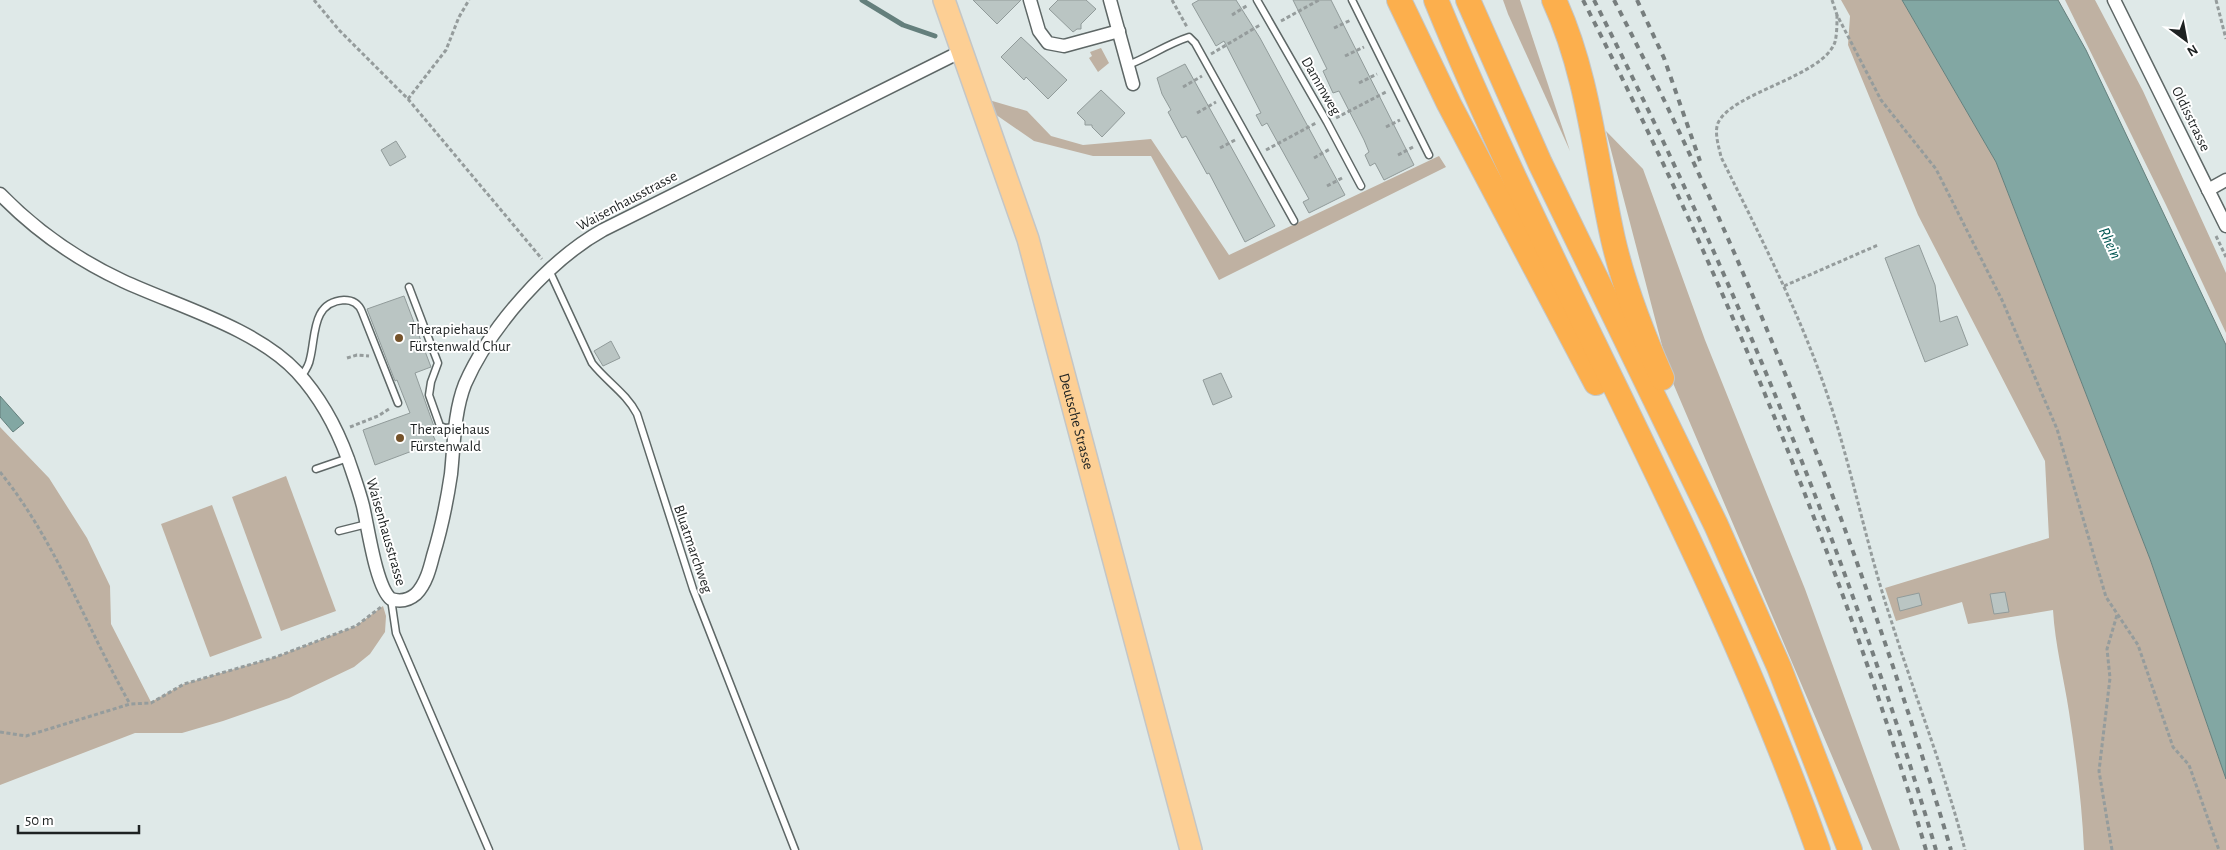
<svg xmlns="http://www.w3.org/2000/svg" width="2226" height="850" font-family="'Alegreya Sans',sans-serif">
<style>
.green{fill:#bfb1a2}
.water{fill:#82a7a3;stroke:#647f7c}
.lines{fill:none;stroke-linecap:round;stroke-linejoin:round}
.stream{stroke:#647f7c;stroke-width:5}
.building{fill:#bac5c3;stroke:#919b9a}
.service-casing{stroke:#5e6766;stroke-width:9}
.minor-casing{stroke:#5e6766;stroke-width:15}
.primary-casing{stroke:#c4c6c6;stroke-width:24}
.motorway-casing{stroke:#c4c6c6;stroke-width:26}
.path{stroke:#959c9c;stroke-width:3;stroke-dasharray:4 2.5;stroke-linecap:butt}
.service{stroke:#fff;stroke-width:6}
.minor{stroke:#fff;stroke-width:12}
.primary{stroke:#fdcf94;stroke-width:21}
.motorway{stroke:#fcaf4d;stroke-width:24}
.rail{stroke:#777e7e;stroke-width:4;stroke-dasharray:6 6;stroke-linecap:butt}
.poi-dot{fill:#75532b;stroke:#fff;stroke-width:2}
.labels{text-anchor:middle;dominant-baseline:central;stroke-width:4;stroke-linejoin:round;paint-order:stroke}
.street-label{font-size:15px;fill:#1e2222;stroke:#fff}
.poi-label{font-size:15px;fill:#1e2222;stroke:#fff;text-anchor:start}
.water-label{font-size:16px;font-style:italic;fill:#025753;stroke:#fff}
</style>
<rect width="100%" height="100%" fill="#dfe9e8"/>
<g class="green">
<polygon points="1503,0 1520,0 1570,151 1508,14"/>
<path d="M1841 0H1902L1996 162 2150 559 2226 779V850H2084C2082 804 2076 758 2069 712 2064 678 2055 645 2053 610L1968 624 1962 602 1896 621 1885 588 2049 538 2045 461 1918 215 1848 45 1850 16Z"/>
<polygon points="2065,0 2095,0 2143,91 2226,273 2226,333 2166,205"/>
<polygon points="1101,48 1109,63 1098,72 1089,58 1092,56 1090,52"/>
<polygon points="989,100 1027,111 1051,136 1083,145 1151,139 1229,255 1439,156 1446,167 1219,280 1151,156 1093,156 1034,141 992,112"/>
<polygon points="1606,131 1643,169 1705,340 1805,589 1900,850 1872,850 1670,376"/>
<polygon points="0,427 49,478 87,538 110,586 111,624 151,702 184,684 276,657 356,626 383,606 386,616 385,632 370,654 354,667 289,698 223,721 182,733 135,733 0,785"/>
<polygon points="286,476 336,611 281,631 232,497"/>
<polygon points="212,505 262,638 210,657 161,524"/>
</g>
<g class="water">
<polygon points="1902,0 2058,0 2086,50 2226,345 2226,779 2150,559 1996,162"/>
<polygon points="0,396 24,423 13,432 0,417"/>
</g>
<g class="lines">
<polyline class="stream" points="862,0 903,25 935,36"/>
</g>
<g class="building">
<polygon points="973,0 1021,0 997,24"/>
<polygon points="1058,0 1086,0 1096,9 1081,24 1081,29 1077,29 1073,32 1049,9"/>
<polygon points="1199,0 1236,0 1260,38 1345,195 1309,213 1303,202 1309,199 1267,123 1262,126 1256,115 1261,113 1224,41 1216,46 1192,4"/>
<polygon points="1293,0 1331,0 1414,165 1384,180 1375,163 1370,166 1365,155 1369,152 1364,140 1339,91 1333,93 1323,71 1327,69"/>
<polygon points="1021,37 1067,80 1048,99 1026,77 1024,80 1001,57"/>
<polygon points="1185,64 1275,226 1245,242 1209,173 1207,174 1186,136 1182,138 1168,112 1171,110 1162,94 1157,78"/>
<polygon points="1101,90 1125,113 1102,137 1092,127 1092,125 1085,125 1085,121 1077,113"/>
<polygon points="396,141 406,157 390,166 381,150"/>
<polygon points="1919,245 1935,285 1940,322 1957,316 1968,345 1925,362 1885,258"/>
<polygon points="404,296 431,367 415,373 436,432 432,433 436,442 375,465 363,430 410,413 397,380 395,381 367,309"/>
<polygon points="611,341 620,358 603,366 594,351"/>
<polygon points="1221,373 1232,397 1213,405 1203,380"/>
<polygon points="2005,592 2009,612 1994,614 1990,594"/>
<polygon points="1919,593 1922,605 1900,611 1897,598"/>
</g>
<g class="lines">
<g class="service-casing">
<g id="service">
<polyline points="1257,0 1327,122 1361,186"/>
<polyline points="1352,0 1429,155"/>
<path d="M1128 65C1149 57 1167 44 1189 37L1195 43 1294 221"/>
<path d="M549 270 592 363C607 382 626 393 637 414L693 589 795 850"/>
<polyline points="409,287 438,363 431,382 429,395 440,426 445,428 456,427"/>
<path d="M301 377C305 371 309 366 310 359 316 337 311 302 344 300 353 300 359 304 362 312L398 403"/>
<polyline points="316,469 348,458"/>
<polyline points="339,531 367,524"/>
<polyline points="391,599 396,633 489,850"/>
</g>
</g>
<g class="minor-casing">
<g id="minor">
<polyline points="1030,0 1039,31 1048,43 1064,46 1119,31"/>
<polyline points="1110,0 1133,84"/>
<polyline points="2114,0 2226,226"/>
<polyline points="2208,190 2226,180"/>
<path d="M0 194C35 230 78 260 123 281 177 306 256 328 297 372 321 398 336 426 348 459 353 474 359 490 363 506 368 527 376 587 391 599 400 602 409 600 416 594 426 584 430 568 433 556 441 530 447 501 451 474 454 445 454 412 465 384 490 327 549 260 603 230L962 51"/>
</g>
</g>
<g class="primary-casing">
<g id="primary">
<path id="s1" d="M944 0 1028 239 1191 850"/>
</g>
</g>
<g class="motorway-casing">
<g id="motorway">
<polyline points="1399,0 1449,104 1596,383"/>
<path d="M1436 0C1554 288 1715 556 1818 850"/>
<polyline points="1468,0 1540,163 1716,525 1779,667 1850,850"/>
<path d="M1554 0C1589 76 1595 159 1613 239 1624 287 1642 333 1662 378"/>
</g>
</g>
<g class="path">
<polyline points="314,0 339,30 408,99 542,259"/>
<polyline points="1172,0 1187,27"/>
<polyline points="1832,0 1837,15 1881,100 1936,169 2002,300 2057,429 2106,597 2138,645 2173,747 2189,765 2219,850"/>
<polyline points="2216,0 2226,39"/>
<polyline points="1232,15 1248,5"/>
<path d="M1837 15C1837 23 1837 34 1835 42 1823 77 1732 92 1718 123 1714 133 1719 147 1721 157 1762 240 1804 321 1832 409 1854 479 1868 551 1891 620 1915 697 1945 772 1965 850"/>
<polyline points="1281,21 1319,0"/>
<polyline points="1334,28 1351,20"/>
<polyline points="1211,54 1260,25"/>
<polyline points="1345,56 1364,47"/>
<polyline points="1359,83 1377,74"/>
<polyline points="1183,87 1202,76"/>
<polyline points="408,99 446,50 459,17 469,0"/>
<polyline points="1197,113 1216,102"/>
<polyline points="1336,118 1386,92"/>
<polyline points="1386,127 1400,120"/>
<polyline points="1220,148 1237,139"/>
<polyline points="1266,150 1316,123"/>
<polyline points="1398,155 1413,147"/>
<polyline points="1314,158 1330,149"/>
<polyline points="1327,186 1344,177"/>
<polyline points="2216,236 2226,257"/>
<polyline points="1784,286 1878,245"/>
<polyline points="347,358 357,355 369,356"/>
<polyline points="350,427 378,416 389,409"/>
<path d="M0 472C56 541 86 627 130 704"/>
<polyline points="0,732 26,736 130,704 151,703 184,684 276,657 356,626 381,607"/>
<polyline points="2112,850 2099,771 2110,678 2107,649 2117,615"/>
</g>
<use href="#service" class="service"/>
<use href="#minor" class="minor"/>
<use href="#primary" class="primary"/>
<use href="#motorway" class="motorway"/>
<g class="rail">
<path d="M1583 0C1722 273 1840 556 1926 850"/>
<path d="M1594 0C1732 273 1849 556 1936 850"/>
<path d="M1614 0C1754 271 1864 558 1951 850"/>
<polyline points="1637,0 1664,58 1700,161"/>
</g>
</g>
<g class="poi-dot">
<circle cx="399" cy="338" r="5"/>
<circle cx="400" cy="438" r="5"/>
</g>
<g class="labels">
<g class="street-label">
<text transform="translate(1321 86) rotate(60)">Dammweg</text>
<text transform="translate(2191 119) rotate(64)">Oldisstrasse</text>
<text transform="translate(627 201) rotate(-28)">Waisenhausstrasse</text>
<text stroke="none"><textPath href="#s1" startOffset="442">Deutsche Strasse</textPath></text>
<text transform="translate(386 532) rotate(74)">Waisenhausstrasse</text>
<text transform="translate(693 549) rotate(71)">Bluatmarchweg</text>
</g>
<g class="poi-label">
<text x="409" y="329">Therapiehaus<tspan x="409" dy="17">Fürstenwald Chur</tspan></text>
<text x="410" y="429">Therapiehaus<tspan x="410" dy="17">Fürstenwald</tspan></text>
</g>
<g class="water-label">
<text transform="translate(2110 243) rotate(65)">Rhein</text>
</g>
</g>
<g transform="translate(2186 40) rotate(148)" stroke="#ffffff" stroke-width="4" paint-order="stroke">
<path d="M0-4L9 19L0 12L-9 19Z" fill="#1e2222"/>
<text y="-8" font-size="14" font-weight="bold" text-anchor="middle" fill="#1e2222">N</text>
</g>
<path d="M18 825v8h121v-8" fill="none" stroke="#1e2222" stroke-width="2.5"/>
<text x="25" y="825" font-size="15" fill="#1e2222" stroke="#ffffff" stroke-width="4" paint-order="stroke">50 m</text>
</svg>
